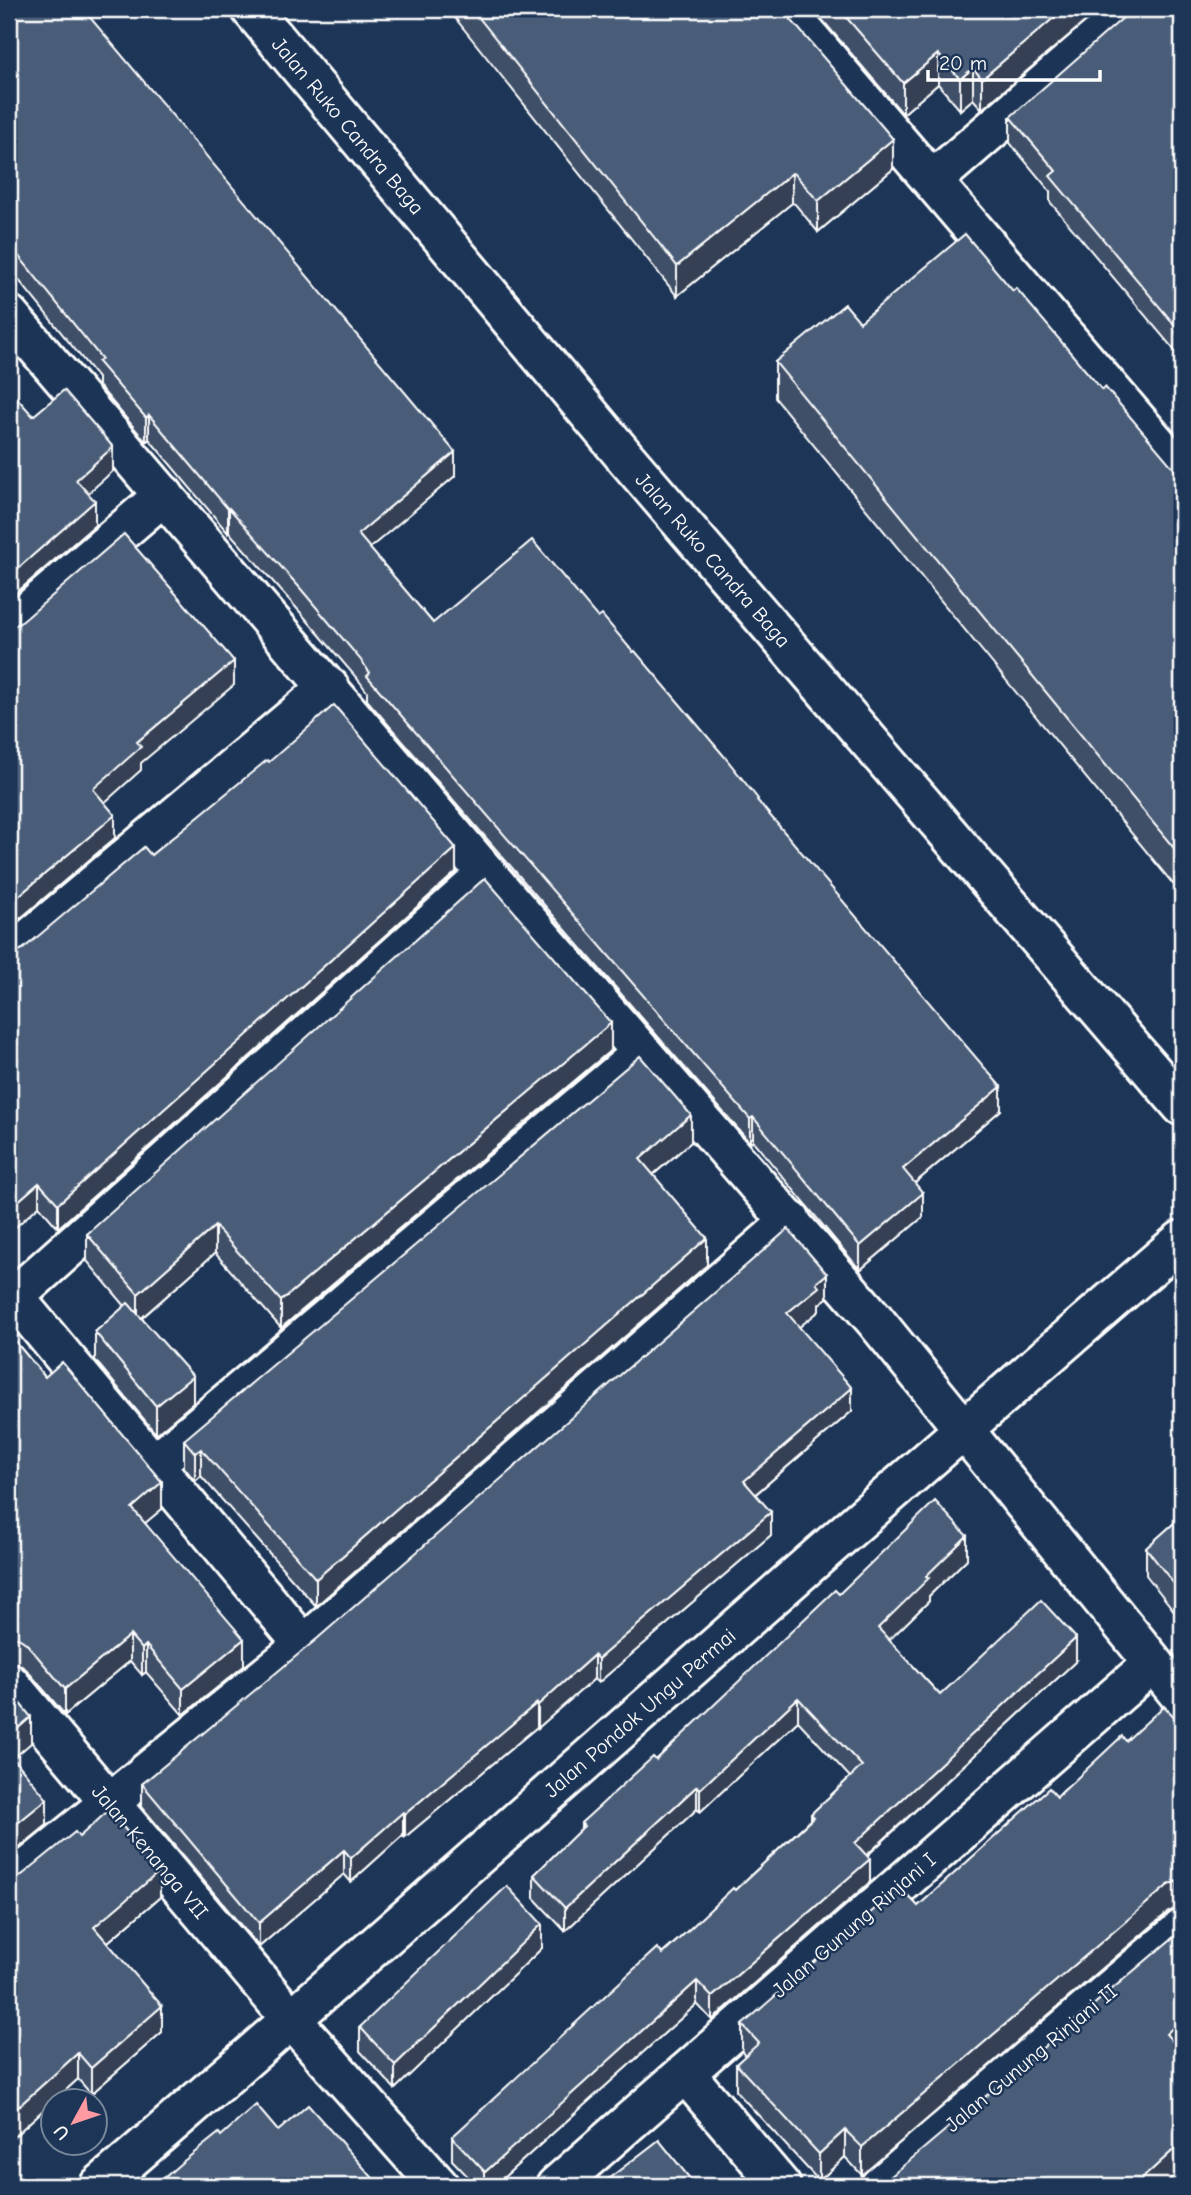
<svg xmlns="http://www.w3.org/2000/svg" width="1191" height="2195" font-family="'Comic Neue',sans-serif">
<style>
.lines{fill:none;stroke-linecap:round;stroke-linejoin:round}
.minor-casing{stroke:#fff;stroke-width:44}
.minor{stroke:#1d3557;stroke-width:38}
.wall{fill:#405068;stroke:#fff;stroke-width:2}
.shaded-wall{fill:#344155;stroke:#fff;stroke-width:2}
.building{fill:#4a5d79;stroke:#fff;stroke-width:2}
.labels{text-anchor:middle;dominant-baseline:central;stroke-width:5;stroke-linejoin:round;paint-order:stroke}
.street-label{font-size:21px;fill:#fff;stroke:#1d3557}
</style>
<rect width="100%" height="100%" fill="#1d3557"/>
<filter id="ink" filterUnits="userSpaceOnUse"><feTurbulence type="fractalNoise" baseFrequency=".0143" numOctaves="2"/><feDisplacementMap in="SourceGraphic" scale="14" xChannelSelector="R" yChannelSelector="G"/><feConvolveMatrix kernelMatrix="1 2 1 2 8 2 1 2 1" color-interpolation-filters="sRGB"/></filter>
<g filter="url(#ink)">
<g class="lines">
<g class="minor-casing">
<g id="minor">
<polyline points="251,9 626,458 1182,1106"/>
<polyline points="785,9 1182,473"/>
<polyline points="1169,9 1182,24"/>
<polyline points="933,180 1131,9"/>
<polyline points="9,315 487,874 874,1319 1182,1698"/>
<polyline points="9,628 164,495"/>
<polyline points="9,956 329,687"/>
<polyline points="9,1291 304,1645"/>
<polyline points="14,1297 487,874"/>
<polyline points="154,1464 642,1053"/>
<polyline points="9,1683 292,2020 439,2186"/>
<polyline points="9,1884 304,1645 791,1221"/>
<polyline points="685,2073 781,2186"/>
<path d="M99 2186C462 1874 818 1552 1182 1240"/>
<polyline points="556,2186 1152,1664"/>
<polyline points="880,2186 1182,1929"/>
</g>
</g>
<use href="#minor" class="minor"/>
</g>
<g class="wall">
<polygon points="9,9 455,476 369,548 433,623 598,618 758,802 1001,1110 915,1183 923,1217 860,1270 753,1141 750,1143 367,700 367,692 360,682 300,612 229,532 228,533 149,439 146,442 98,385 98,378 9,268"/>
<polygon points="448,9 782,9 893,169 818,232 795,204 792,203 677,296"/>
<polygon points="813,9 1100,9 982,109 973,99 960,110 938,84 903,114"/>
<polygon points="1164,15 1182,26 1182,366 1176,358 1176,352 1050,202 1050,191 1010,143 1010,117"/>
<polygon points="1013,291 1182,478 1182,895 775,398 775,362 860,322"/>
<polygon points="269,762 456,872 58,1228 39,1206 13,954 23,949 151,855"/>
<polygon points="611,1050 281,1328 215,1253 142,1318 193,1403 156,1434 95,1360 95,1332 125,1306 87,1261 87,1234"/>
<polygon points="691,1142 653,1175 707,1265 316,1606 201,1476 195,1481 184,1467 184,1440"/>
<polygon points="827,1298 819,1304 819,1311 799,1327 852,1411 756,1494 771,1535 598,1683 594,1679 538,1728 537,1727 405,1837 403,1835 351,1882 344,1874 259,1947 142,1807 142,1784"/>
<polygon points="9,1334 45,1377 162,1509 145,1523 244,1666 183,1715 146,1672 142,1675 130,1661 65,1715 26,1669 17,1663 9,1662"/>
<polygon points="1182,1516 1182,1621 1146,1575 1146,1548"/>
<polygon points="967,1559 929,1596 929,1601 889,1640 940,1695 1076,1661 867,1856 870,1882 712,2020 697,2004 494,2186 477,2186 452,2160 452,2137 735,1890 811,1819 811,1814 850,1777 798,1721 700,1812 697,1809 565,1931 534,1898 534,1875 581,1829 581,1823 656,1760 839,1594"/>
<polygon points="1182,1725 1182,1908 1177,1908 1168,1912 862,2175 845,2157 819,2181 736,2091 736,2064 745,2056 742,2052 742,2025 918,1906 1126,1741"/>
<polygon points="79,1837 160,1897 107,1943 162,2032 91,2094 78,2079 54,2101 52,2101 52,2102 9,2141 9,1879 13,1879 22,1875"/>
<polygon points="542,1948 395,2089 360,2051 360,2027"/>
<polygon points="1179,2048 1182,2169 1164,2186 890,2186 890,2177"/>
</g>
<g class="shaded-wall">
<polygon points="1064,9 1100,9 982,109 982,79"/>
<polygon points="938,54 938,84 903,114 903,83"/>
<polygon points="973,68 973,99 960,110 960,79"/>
<polygon points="893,139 893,169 818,232 818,201"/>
<polygon points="792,173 792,203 677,296 677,266"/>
<polygon points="149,415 149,439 146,442 146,418"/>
<polygon points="113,447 113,471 76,504 76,480"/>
<polygon points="455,452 455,476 358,558 358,534"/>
<polygon points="95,501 95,525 9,599 9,576"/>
<polygon points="229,508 229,532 228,533 228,509"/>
<polygon points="234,661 234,685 141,763 141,770 93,813 93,789 137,742"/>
<polygon points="115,815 115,838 9,928 9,904"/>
<polygon points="456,848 456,872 58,1228 58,1204"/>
<polygon points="611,1023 611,1050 281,1328 281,1301"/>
<polygon points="1001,1087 1001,1110 903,1193 903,1169"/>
<polygon points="691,1115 691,1142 640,1186 640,1159"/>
<polygon points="753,1117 753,1141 750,1143 750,1119"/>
<polygon points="39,1183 39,1206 9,1233 9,1209"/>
<polygon points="923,1193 923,1217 860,1270 860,1246"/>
<polygon points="215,1226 215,1253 138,1321 138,1294"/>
<polygon points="707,1238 707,1265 316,1606 316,1579"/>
<polygon points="827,1274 827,1298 819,1304 819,1311 787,1337 787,1313 816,1283"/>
<polygon points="193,1376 193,1403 156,1434 156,1406"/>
<polygon points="852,1388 852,1411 744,1504 744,1481"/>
<polygon points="201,1449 201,1476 195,1481 195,1453"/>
<polygon points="162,1482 162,1509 132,1534 132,1508"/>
<polygon points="771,1512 771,1535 598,1683 598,1659"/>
<polygon points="967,1536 967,1559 929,1596 929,1601 878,1651 878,1628 926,1576"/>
<polygon points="130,1635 130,1661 65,1715 65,1689"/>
<polygon points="1076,1638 1076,1661 855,1866 855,1843"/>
<polygon points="244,1639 244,1666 183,1715 183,1689"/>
<polygon points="146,1645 146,1672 142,1675 142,1649"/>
<polygon points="594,1655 594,1679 538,1728 538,1705"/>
<polygon points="798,1698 798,1721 700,1812 700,1789"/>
<polygon points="537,1703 537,1727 405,1837 405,1814"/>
<polygon points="31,1717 31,1743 9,1762 9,1736"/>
<polygon points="697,1786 697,1809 565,1931 565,1908"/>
<polygon points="47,1799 47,1825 9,1856 9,1830"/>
<polygon points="403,1812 403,1835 351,1882 351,1858"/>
<polygon points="344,1850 344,1874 259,1947 259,1923"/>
<polygon points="870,1859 870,1882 712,2020 712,1997"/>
<polygon points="160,1871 160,1897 94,1954 94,1927"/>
<polygon points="1177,1881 1177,1908 1168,1912 862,2175 862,2147 1168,1885"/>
<polygon points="542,1924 542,1948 395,2089 395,2065"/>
<polygon points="697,1981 697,2004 494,2186 485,2186 485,2172"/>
<polygon points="162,2006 162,2032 91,2094 91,2068"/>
<polygon points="1182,2019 1182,2046 1166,2061 1166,2034"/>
<polygon points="78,2053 78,2079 54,2101 52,2101 52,2102 9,2141 9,2115"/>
<polygon points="845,2130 845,2157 819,2181 819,2154"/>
<polygon points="1182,2142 1182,2169 1164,2186 1134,2186"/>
</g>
<g class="building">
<polygon points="9,9 83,9 455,452 358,534 433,623 532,540 598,618 602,615 633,652 635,651 724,756 758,799 757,800 1001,1087 903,1169 923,1193 860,1246 753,1117 750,1119 367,676 370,673 360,659 300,588 229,508 228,509 149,415 146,418 98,362 102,359 9,244"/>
<polygon points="472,9 782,9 893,139 818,201 795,174 792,173 677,266"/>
<polygon points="839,9 1064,9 982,79 973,68 960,79 938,54 903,83"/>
<polygon points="1133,9 1159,9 1164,15 1166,13 1176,19 1182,26 1182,340 1176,332 1179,330 1050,176 1056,171 1010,117"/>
<polygon points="965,234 1013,291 1016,288 1102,390 1105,387 1182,478 1182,858 775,362 845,304 860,322"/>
<polygon points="9,389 33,416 64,390 113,447 76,480 95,501 9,576"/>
<polygon points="124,534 234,661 137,742 141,747 93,789 115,815 9,904 9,625 14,626 23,621"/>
<polygon points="334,705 456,848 58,1204 39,1183 9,1209 9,953 13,954 23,949 144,847 151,855 267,760 269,762"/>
<polygon points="485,878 611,1023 281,1301 215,1226 138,1294 87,1234"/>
<polygon points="640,1056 691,1115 640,1159 707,1238 316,1579 201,1449 195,1453 184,1440"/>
<polygon points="788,1229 827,1274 816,1283 819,1287 787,1313 852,1388 744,1481 771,1512 598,1659 594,1655 538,1705 537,1703 405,1814 403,1812 351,1858 344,1850 259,1923 142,1784 318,1638"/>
<polygon points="128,1303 193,1376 156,1406 95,1332"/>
<polygon points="9,1334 45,1377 62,1362 162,1482 132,1508 244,1639 183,1689 146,1645 142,1649 130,1635 65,1689 26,1643 17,1637 9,1636"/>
<polygon points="935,1501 967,1536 926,1576 929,1578 878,1628 940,1695 1041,1600 1076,1638 855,1843 870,1859 712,1997 697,1981 485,2172 452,2137 657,1948 663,1954 733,1888 735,1890 814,1817 811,1814 862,1766 798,1698 700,1789 697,1786 565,1908 534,1875 584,1826 581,1823 653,1757 656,1760 835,1590 839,1594"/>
<polygon points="1182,1516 1182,1594 1146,1548"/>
<polygon points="9,1690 31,1717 9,1736"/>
<polygon points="1164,1706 1182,1725 1182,1881 1177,1881 1168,1885 862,2147 845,2130 819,2154 736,2064 759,2043 742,2025 900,1887 918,1906 1049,1788 1057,1797 1122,1736 1126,1741"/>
<polygon points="9,1753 47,1799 9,1830"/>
<polygon points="109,1810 160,1871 94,1927 162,2006 91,2068 78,2053 9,2115 9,1879 13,1879 22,1875 75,1832 79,1837"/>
<polygon points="507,1886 542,1924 395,2065 360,2027"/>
<polygon points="1182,1930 1182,2019 1166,2034 1182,2051 1182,2142 1134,2186 899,2186 890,2177"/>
<polygon points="256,2105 278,2131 308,2105 380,2186 155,2186 180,2164 219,2133 221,2136"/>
<polygon points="659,2140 696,2186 599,2186"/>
</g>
</g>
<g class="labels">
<g class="street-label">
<text transform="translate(348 126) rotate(50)">Jalan Ruko Candra Baga</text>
<text transform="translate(713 560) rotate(49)">Jalan Ruko Candra Baga</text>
<text transform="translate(640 1713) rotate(-41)">Jalan Pondok Ungu Permai</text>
<text transform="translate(150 1852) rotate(50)">Jalan Kenanga VII</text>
<text transform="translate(854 1925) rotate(-41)">Jalan Gunung Rinjani I</text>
<text transform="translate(1031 2058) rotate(-40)">Jalan Gunung Rinjani II</text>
</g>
</g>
<rect width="1191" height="2195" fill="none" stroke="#1d3557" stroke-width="35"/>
<rect x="18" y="18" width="1156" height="2160" fill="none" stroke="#fff" stroke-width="2.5" filter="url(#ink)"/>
<g transform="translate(74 2122) rotate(230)"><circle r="33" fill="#1d3557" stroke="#77869a" stroke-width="2"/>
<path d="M0-5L12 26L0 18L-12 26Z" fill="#ff9aa2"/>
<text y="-10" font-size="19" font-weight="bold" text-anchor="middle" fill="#ffffff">U</text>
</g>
<path d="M928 70v10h172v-10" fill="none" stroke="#ffffff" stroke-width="3.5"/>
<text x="939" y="70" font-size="21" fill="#ffffff" stroke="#1d3557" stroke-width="5" paint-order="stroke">20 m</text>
</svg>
